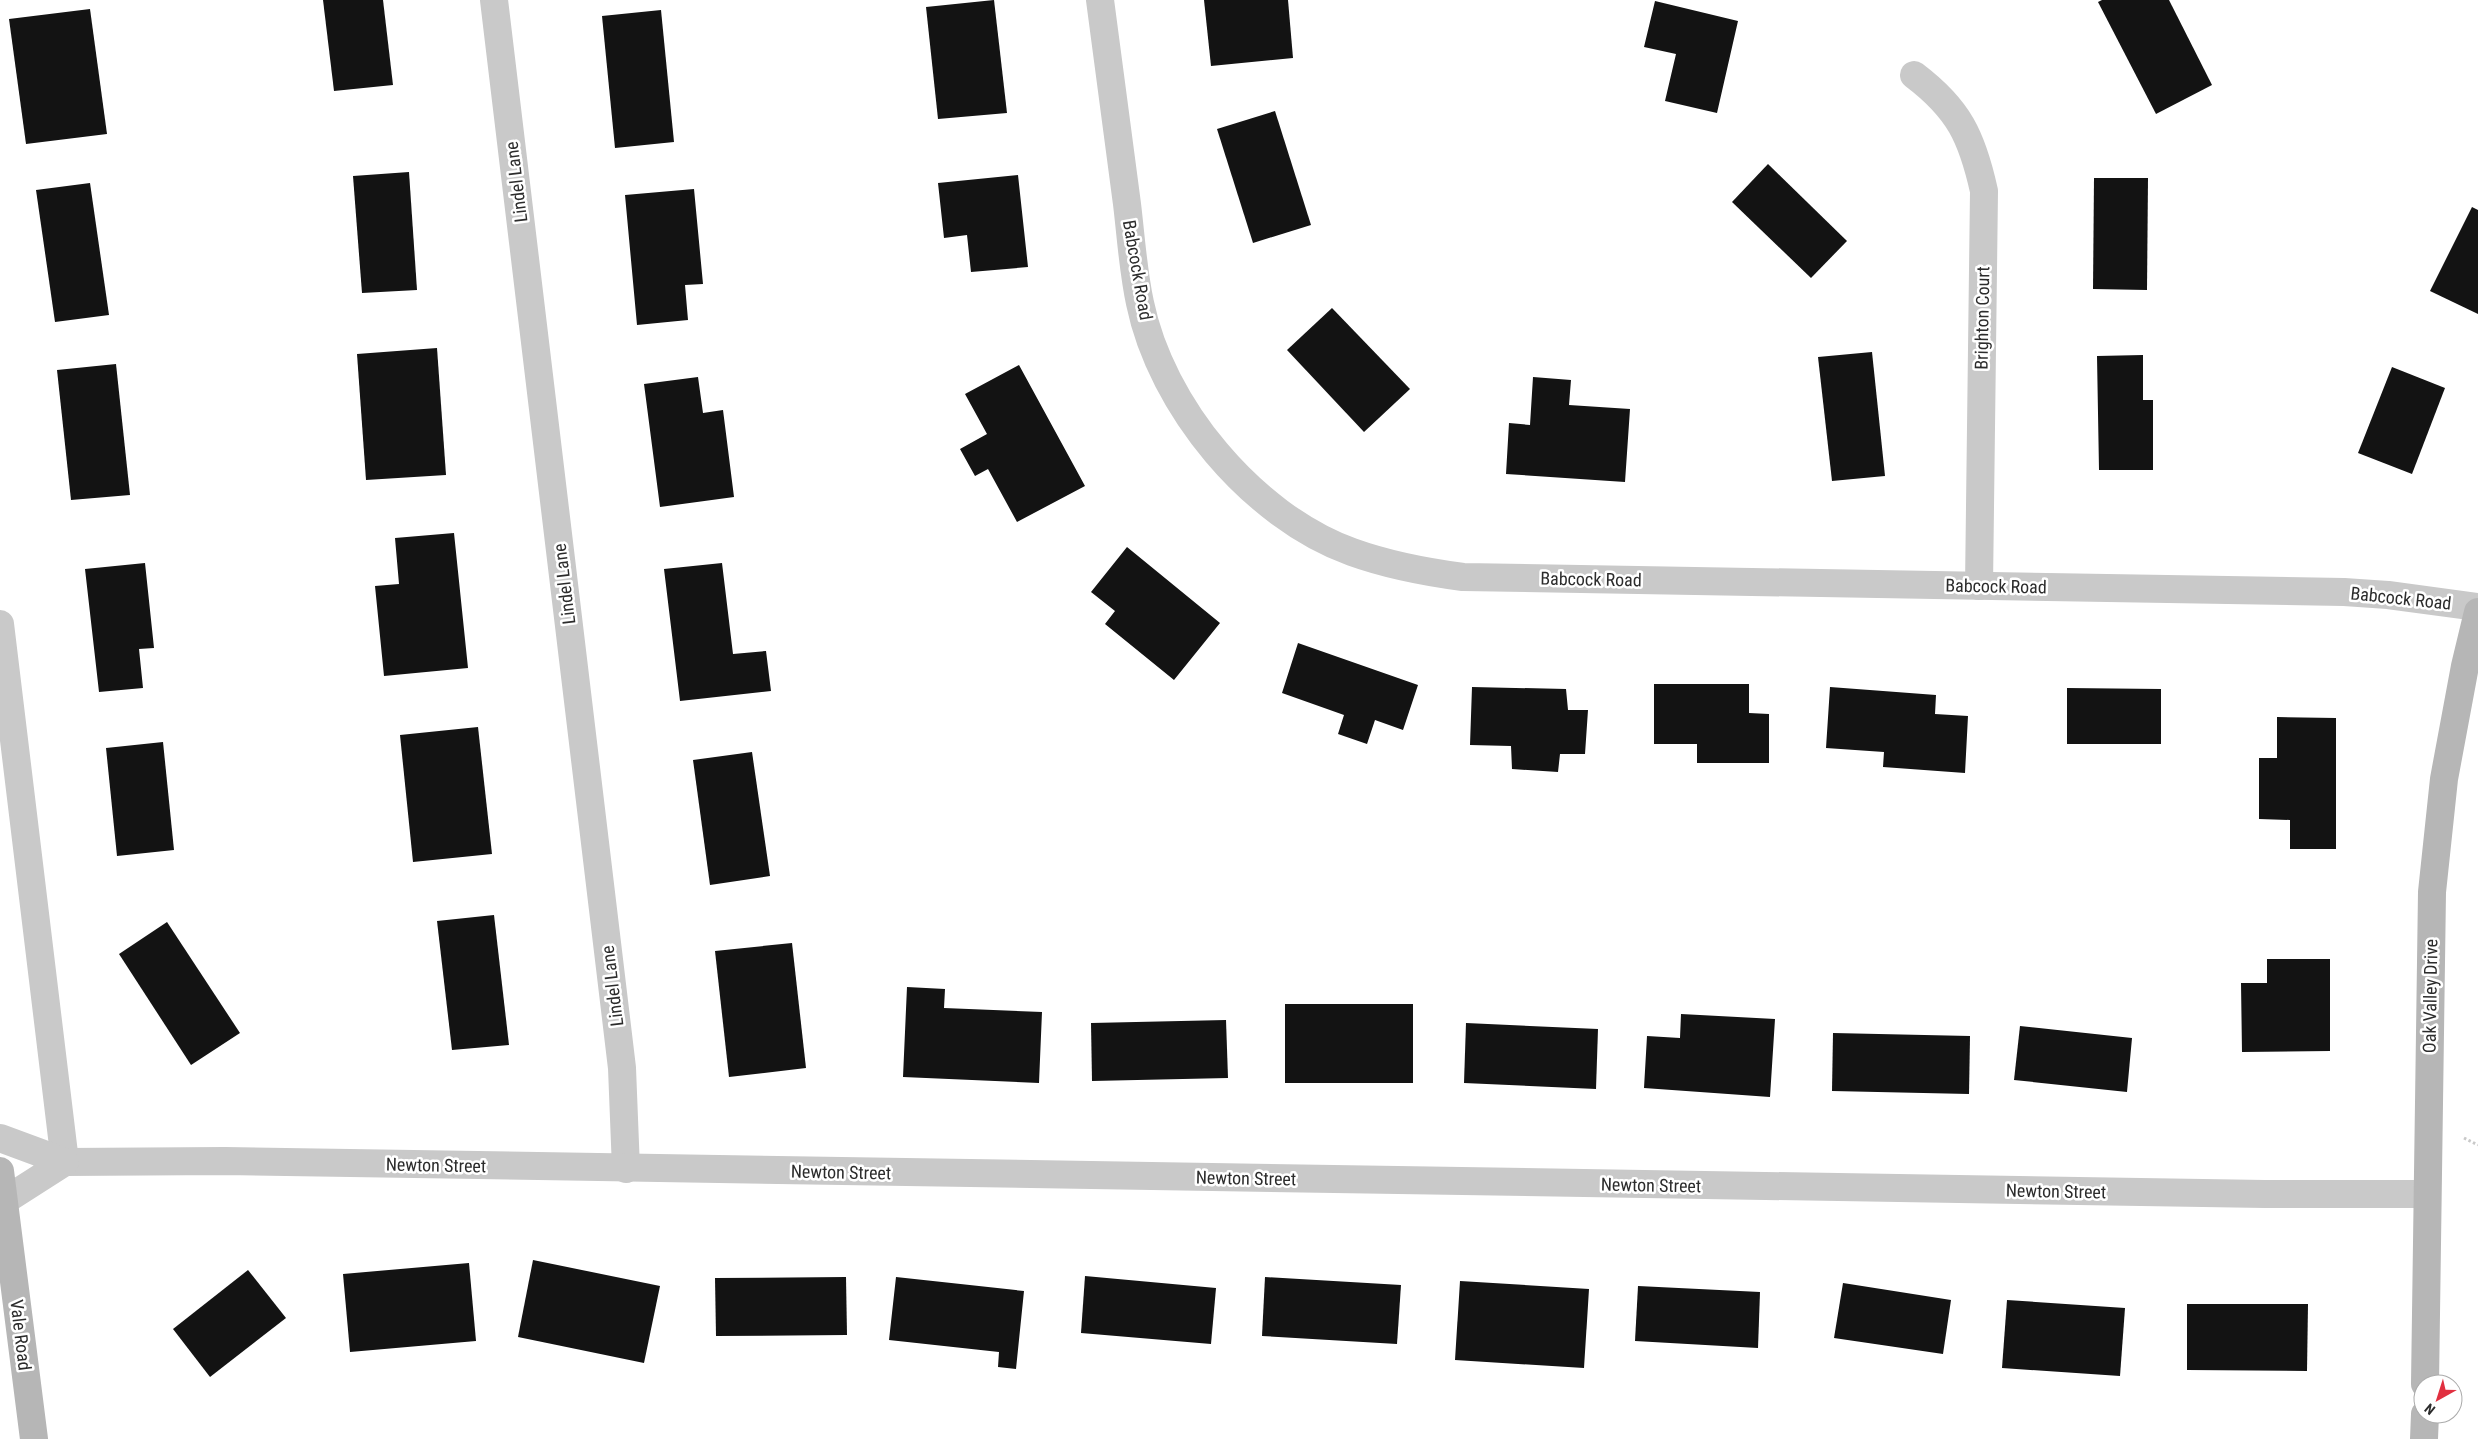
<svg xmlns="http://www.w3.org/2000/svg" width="2478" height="1439" font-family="'Roboto Condensed',sans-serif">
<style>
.building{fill:#131313}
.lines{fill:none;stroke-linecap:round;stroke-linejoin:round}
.path{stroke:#c9c9c9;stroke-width:3;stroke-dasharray:2.5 2.5;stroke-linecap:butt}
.street{stroke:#c9c9c9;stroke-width:28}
.secondary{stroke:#b6b6b6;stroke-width:28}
.labels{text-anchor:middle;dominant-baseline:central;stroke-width:5;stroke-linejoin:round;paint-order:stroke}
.street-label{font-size:18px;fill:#2c2c2c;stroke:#fff}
</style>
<rect width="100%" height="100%" fill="#fff"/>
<g class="building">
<polygon points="323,0 383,0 393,85 334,91"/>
<polygon points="994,0 1007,113 938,119 926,7"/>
<polygon points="1204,0 1288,0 1293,58 1211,66"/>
<polygon points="2102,0 2169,0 2212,85 2156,114 2098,2"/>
<polygon points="1655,1 1738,21 1717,113 1665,101 1676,54 1644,47"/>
<polygon points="90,9 107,134 26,144 9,19"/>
<polygon points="661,10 674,142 615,148 602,16"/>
<polygon points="1275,111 1311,225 1253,243 1217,129"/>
<polygon points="1768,164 1847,241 1811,278 1732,202"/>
<polygon points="409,172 417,290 362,293 353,176"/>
<polygon points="1018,175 1028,267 971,272 967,235 944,238 938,183"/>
<polygon points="2094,178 2148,178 2147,290 2093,289"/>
<polygon points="90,183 109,315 55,322 36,190"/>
<polygon points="694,189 703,284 685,285 688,320 637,325 625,195"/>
<polygon points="2472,207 2478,210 2478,314 2430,291"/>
<polygon points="1332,308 1410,389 1364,432 1287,350"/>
<polygon points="437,348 446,475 366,480 357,354"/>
<polygon points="1872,352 1885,476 1832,481 1818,357"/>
<polygon points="2143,355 2143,400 2153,400 2153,470 2099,470 2097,356"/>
<polygon points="116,364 130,495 71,500 57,370"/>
<polygon points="1019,365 1085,486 1017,522 988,469 975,476 960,449 987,434 965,394"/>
<polygon points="2392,367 2445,388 2412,474 2358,453"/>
<polygon points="698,377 703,413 723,410 734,497 660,507 644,384"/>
<polygon points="1533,377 1571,380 1569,405 1630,409 1625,482 1506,474 1509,423 1530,425"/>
<polygon points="454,533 468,668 384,676 375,586 399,584 395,538"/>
<polygon points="1127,547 1220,623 1174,680 1105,624 1115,611 1091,592"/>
<polygon points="145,563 154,648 139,649 143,688 99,692 85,569"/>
<polygon points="722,563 733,654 766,651 771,691 680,701 664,569"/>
<polygon points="1298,643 1418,685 1403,730 1375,720 1367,744 1338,734 1344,715 1282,693"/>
<polygon points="1654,684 1749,684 1749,713 1769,714 1769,763 1697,763 1697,744 1654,744"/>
<polygon points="1472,687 1566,689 1568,710 1588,710 1585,754 1560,754 1558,772 1512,769 1511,746 1470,745"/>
<polygon points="1830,687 1936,695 1935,714 1968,716 1965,773 1883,767 1884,752 1826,748"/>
<polygon points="2067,688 2161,689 2161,744 2067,744"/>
<polygon points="2277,717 2336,718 2336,849 2290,849 2290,820 2259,819 2259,758 2277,758"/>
<polygon points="478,727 492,854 413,862 400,735"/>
<polygon points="163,742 174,850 117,856 106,748"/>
<polygon points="752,752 770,876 710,885 693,760"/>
<polygon points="494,915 509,1045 452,1050 437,921"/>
<polygon points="167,922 240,1033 191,1065 119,954"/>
<polygon points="792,943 806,1068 729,1077 715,951"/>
<polygon points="2267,959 2330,959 2330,1051 2242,1052 2241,983 2267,983"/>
<polygon points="907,987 945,989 944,1008 1042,1012 1039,1083 903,1077"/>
<rect x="1285" y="1004" width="128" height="79"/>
<polygon points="1681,1014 1775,1019 1770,1097 1644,1088 1647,1036 1680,1038"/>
<polygon points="1226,1020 1228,1078 1092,1081 1091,1023"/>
<polygon points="1466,1023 1598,1029 1596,1089 1464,1083"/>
<polygon points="2020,1026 2132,1038 2127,1092 2014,1080"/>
<polygon points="1833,1033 1970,1036 1969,1094 1832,1091"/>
<polygon points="533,1260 660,1286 644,1363 518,1337"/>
<polygon points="469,1263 476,1341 350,1352 343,1274"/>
<polygon points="248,1270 286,1318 210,1377 173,1329"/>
<polygon points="1085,1276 1216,1288 1211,1344 1081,1333"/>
<polygon points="846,1277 847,1335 716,1336 715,1278"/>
<polygon points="896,1277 1024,1291 1016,1369 998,1367 999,1352 889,1340"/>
<polygon points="1265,1277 1401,1285 1397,1344 1262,1336"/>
<polygon points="1460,1281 1589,1289 1584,1368 1455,1360"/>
<polygon points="1843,1283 1951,1300 1943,1354 1834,1338"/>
<polygon points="1638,1286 1760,1292 1758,1348 1635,1341"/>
<polygon points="2007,1300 2125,1308 2120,1376 2002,1368"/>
<polygon points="2187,1304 2308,1304 2307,1371 2187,1370"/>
</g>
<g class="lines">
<polyline class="path" points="2464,1138 2478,1145"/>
<g class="street">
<polyline points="494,0 622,1068 626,1169"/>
<path d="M1100 0C1109 68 1118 136 1127 204 1131 237 1133 271 1140 303 1161 406 1252 516 1352 552 1388 565 1425 572 1463 577L2344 592 2388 595 2478 607"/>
<path d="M1914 75C1959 109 1972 137 1984 191L1979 586"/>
<polyline points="0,624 65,1162 225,1161 2265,1194 2427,1194"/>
<polyline points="0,1138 65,1162 4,1201"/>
</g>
<g class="secondary">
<polyline points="0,1171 34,1439"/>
<polyline points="2425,1384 2432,892 2444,779 2465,666 2478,612"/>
<polyline points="2424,1439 2425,1414"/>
</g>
</g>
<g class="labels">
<g class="street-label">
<text transform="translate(516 182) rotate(-97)">Lindel Lane</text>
<text transform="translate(1138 270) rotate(80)">Babcock Road</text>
<text transform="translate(1982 318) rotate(-89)">Brighton Court</text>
<text transform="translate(1591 579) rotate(1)">Babcock Road</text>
<text transform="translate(564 584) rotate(-97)">Lindel Lane</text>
<text transform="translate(1996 586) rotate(1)">Babcock Road</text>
<text transform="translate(2401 598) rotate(6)">Babcock Road</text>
<text transform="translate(612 986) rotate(-97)">Lindel Lane</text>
<text transform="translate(2430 996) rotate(-89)">Oak Valley Drive</text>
<text transform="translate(436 1165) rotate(1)">Newton Street</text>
<text transform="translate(841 1172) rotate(1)">Newton Street</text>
<text transform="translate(1246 1178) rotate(1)">Newton Street</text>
<text transform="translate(1651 1185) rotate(1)">Newton Street</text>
<text transform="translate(2056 1191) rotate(1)">Newton Street</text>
<text transform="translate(21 1335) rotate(83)">Vale Road</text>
</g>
</g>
<g transform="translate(2438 1399) rotate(219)"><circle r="24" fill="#ffffff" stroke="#ababab"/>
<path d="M0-4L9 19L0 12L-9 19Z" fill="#e13040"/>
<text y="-8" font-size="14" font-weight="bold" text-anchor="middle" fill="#2c2c2c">N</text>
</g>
</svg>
